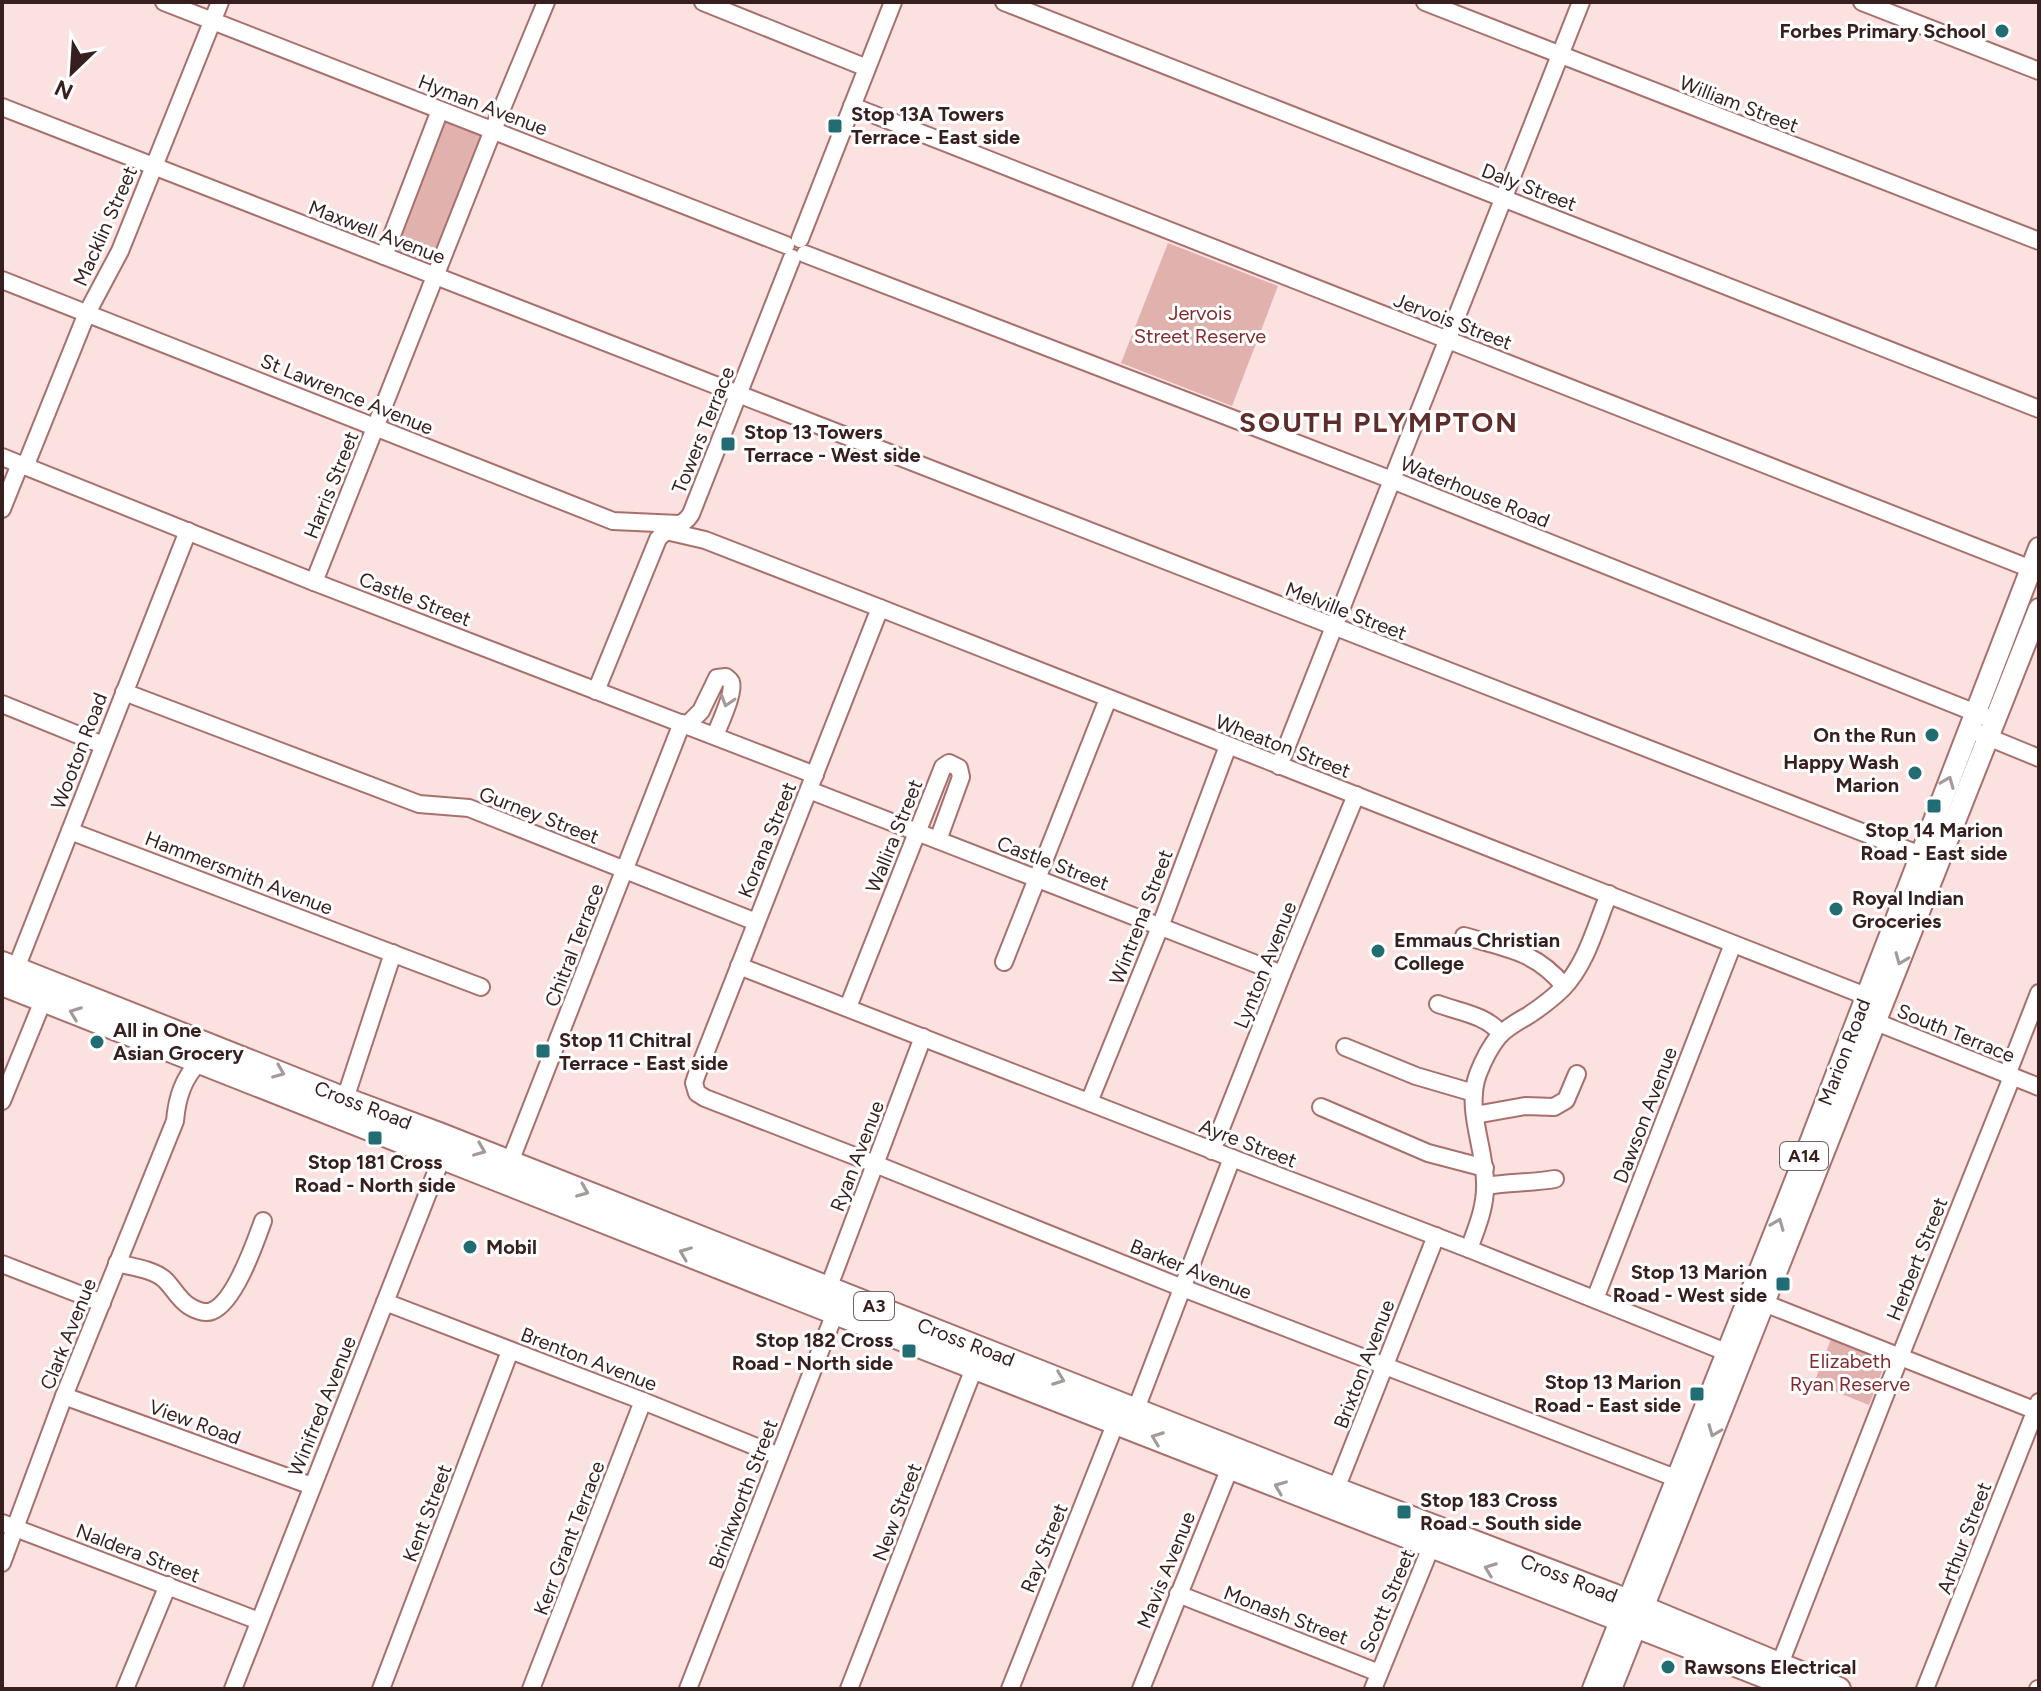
<svg xmlns="http://www.w3.org/2000/svg" width="2041" height="1691" font-family="Figtree,sans-serif">
<style>
.green{fill:#e1b1ae}
.lines{fill:none;stroke-linecap:round;stroke-linejoin:round}
.minor-casing{stroke:#a8706c;stroke-width:20}
.major-casing{stroke:#a8706c;stroke-width:24}
.highway-casing{stroke:#a8706c;stroke-width:26}
.minor{stroke:#fff;stroke-width:16}
.major{stroke:#fff;stroke-width:20}
.highway{stroke:#fff;stroke-width:22}
.oneway{stroke:#a59a9a}
.poi-dot{fill:#216d73;stroke:#fff;stroke-width:3}
.labels{text-anchor:middle;dominant-baseline:central;stroke-width:6;stroke-linejoin:round;paint-order:stroke}
.shield{fill:#fff;stroke:#726262;stroke-width:2}
.shield-label{font-size:18px;font-weight:bold;fill:#361f1e}
.poi-label{font-size:20px;font-weight:bold;fill:#361f1e;stroke:#fff;text-anchor:start}
.street-label{font-size:20px;fill:#361f1e;stroke:#fff}
.park-label{font-size:20px;fill:#822b2c;stroke:#fff}
.district-label{font-size:28px;font-weight:bold;letter-spacing:2px;fill:#5e2d2b;stroke:#fff}
</style>
<rect width="100%" height="100%" fill="#fbe1df"/>
<g class="green">
<polygon points="441,109 492,129 435,276 385,256"/>
<polygon points="1168,243 1278,286 1232,406 1121,363"/>
<polygon points="1831,1339 1886,1361 1869,1405 1814,1383"/>
</g>
<g class="lines">
<g class="minor-casing">
<g id="minor">
<polyline points="164,2 786,245"/>
<polyline points="703,2 867,68"/>
<polyline points="1004,2 2039,409"/>
<polyline points="1425,2 2039,241"/>
<polyline points="1862,2 2039,71"/>
<polyline points="852,106 2039,572"/>
<polyline points="2,107 1931,859"/>
<polyline points="800,239 893,2"/>
<polyline points="805,254 1392,480 1986,717"/>
<polyline points="384,256 440,110"/>
<polyline points="2,280 613,521 679,524"/>
<polyline points="2,457 314,582 815,775"/>
<polyline points="25,467 87,313 120,251 220,2"/>
<polyline points="2,509 20,464"/>
<polyline points="666,531 705,540 880,608 1876,1000"/>
<polyline points="314,582 493,130 546,2"/>
<polyline points="880,608 697,1074 694,1083 697,1093 705,1098 875,1164 1175,1285 1678,1479"/>
<path d="M596 691 658 539C667 527 683 528 691 514L792 258"/>
<polyline points="124,692 419,804 469,808 756,922"/>
<polyline points="2,704 103,745"/>
<path d="M687 725 701 711 717 678 726 677C727 678 730 680 731 682 735 692 719 725 715 736"/>
<polyline points="1978,733 2039,758"/>
<polyline points="1279,766 1581,2"/>
<polyline points="809,790 1282,974"/>
<polyline points="70,831 481,987"/>
<path d="M1464 936C1505 948 1536 951 1564 986"/>
<polyline points="1004,962 1108,699"/>
<polyline points="739,966 1232,1158 1469,1249 1736,1356"/>
<polyline points="13,976 188,531"/>
<path d="M1438 1004C1459 1012 1487 1015 1501 1034"/>
<polyline points="848,1007 943,767 949,763 959,768 961,777 938,840"/>
<polyline points="1866,1018 2039,1087"/>
<polyline points="1345,1047 1416,1076 1474,1093"/>
<polyline points="2007,1075 2039,993"/>
<polyline points="345,1099 393,953"/>
<polyline points="2,1101 47,991"/>
<polyline points="1089,1102 1160,927 1228,746"/>
<polyline points="1321,1107 1428,1153 1485,1168"/>
<polyline points="1475,1115 1525,1106 1554,1107 1566,1100 1577,1074"/>
<polyline points="1212,1151 1282,974 1356,795"/>
<polyline points="506,1172 682,723"/>
<path d="M1486 1186C1509 1182 1531 1183 1555 1179"/>
<path d="M1469 1249C1477 1227 1486 1206 1485 1183 1485 1147 1465 1109 1478 1074 1483 1061 1490 1047 1499 1036 1507 1027 1519 1021 1529 1015 1541 1007 1553 998 1563 988 1587 963 1596 925 1609 894"/>
<path d="M117 1263C132 1267 152 1269 164 1279 173 1287 178 1299 189 1306 195 1310 205 1314 212 1311 235 1302 255 1243 263 1221"/>
<polyline points="2,1264 102,1303"/>
<polyline points="828,1289 923,1037"/>
<polyline points="1595,1299 1733,944"/>
<polyline points="1754,1299 2039,1412"/>
<polyline points="385,1302 643,1401 779,1456"/>
<polyline points="64,1396 312,1486"/>
<polyline points="1136,1409 1232,1158"/>
<polyline points="1332,1499 1436,1236"/>
<polyline points="2,1523 259,1621"/>
<path d="M2 1563 64 1396 175 1121C177 1098 183 1078 200 1061"/>
<polyline points="1178,1594 1379,1673"/>
<polyline points="1776,1674 1903,1349 2012,1077"/>
<polyline points="125,1689 168,1585"/>
<polyline points="233,1689 446,1147"/>
<polyline points="381,1689 510,1351"/>
<polyline points="531,1689 643,1401"/>
<polyline points="688,1689 835,1313"/>
<polyline points="849,1689 978,1358"/>
<polyline points="1010,1689 1116,1422"/>
<polyline points="1141,1689 1233,1460"/>
<polyline points="1373,1689 1435,1537"/>
<polyline points="1925,1689 2039,1402"/>
<polyline points="2038,1689 2039,1689"/>
</g>
</g>
<g class="major-casing">
<g id="major">
<polyline points="1593,1689 1798,1174 2039,548"/>
<polyline points="1611,1689 2039,609"/>
</g>
</g>
<g class="highway-casing">
<g id="highway">
<polyline points="2,963 345,1099 439,1134 1336,1489 1613,1595 1839,1689"/>
<polyline points="2,984 906,1341 1797,1689"/>
</g>
</g>
<use href="#minor" class="minor"/>
<use href="#major" class="major"/>
<use href="#highway" class="highway"/>
</g>
<defs><path id="oneway-chevron" d="M-2-3.5L2.5 0L-2 3.5" fill="none" stroke-width="1.6" stroke-linecap="round" stroke-linejoin="round" transform="scale(2)"/></defs>
<g class="oneway">
<use href="#oneway-chevron" transform="translate(727 701) rotate(107)"/>
<use href="#oneway-chevron" transform="translate(1948 782) rotate(-68)"/>
<use href="#oneway-chevron" transform="translate(1901 959) rotate(112)"/>
<use href="#oneway-chevron" transform="translate(75 1013) rotate(-159)"/>
<use href="#oneway-chevron" transform="translate(279 1072) rotate(22)"/>
<use href="#oneway-chevron" transform="translate(480 1150) rotate(22)"/>
<use href="#oneway-chevron" transform="translate(583 1191) rotate(22)"/>
<use href="#oneway-chevron" transform="translate(1778 1224) rotate(-68)"/>
<use href="#oneway-chevron" transform="translate(685 1253) rotate(-158)"/>
<use href="#oneway-chevron" transform="translate(1059 1379) rotate(21)"/>
<use href="#oneway-chevron" transform="translate(1714 1431) rotate(112)"/>
<use href="#oneway-chevron" transform="translate(1157 1438) rotate(-159)"/>
<use href="#oneway-chevron" transform="translate(1280 1487) rotate(-158)"/>
<use href="#oneway-chevron" transform="translate(1490 1569) rotate(-159)"/>
</g>
<g class="poi-dot">
<circle cx="2002" cy="31" r="8"/>
<rect x="827" y="118" width="16" height="16" rx="4"/>
<rect x="720" y="436" width="16" height="16" rx="4"/>
<circle cx="1932" cy="735" r="8"/>
<circle cx="1915" cy="773" r="8"/>
<rect x="1926" y="798" width="16" height="16" rx="4"/>
<circle cx="1836" cy="909" r="8"/>
<circle cx="1378" cy="951" r="8"/>
<circle cx="97" cy="1042" r="8"/>
<rect x="535" y="1043" width="16" height="16" rx="4"/>
<rect x="367" y="1130" width="16" height="16" rx="4"/>
<circle cx="470" cy="1247" r="8"/>
<rect x="1775" y="1276" width="16" height="16" rx="4"/>
<rect x="901" y="1343" width="16" height="16" rx="4"/>
<rect x="1689" y="1386" width="16" height="16" rx="4"/>
<rect x="1396" y="1504" width="16" height="16" rx="4"/>
<circle cx="1668" cy="1667" r="8"/>
</g>
<g class="labels">
<g class="shield">
<rect x="1780" y="1142" width="48" height="28" rx="6"/>
<rect x="854" y="1292" width="40" height="28" rx="6"/>
</g>
<g class="shield-label">
<text x="1804" y="1156">A14</text>
<text x="874" y="1306">A3</text>
</g>
<g class="poi-label">
<text x="1986" y="31" text-anchor="end">Forbes Primary School</text>
<text x="851" y="114">Stop 13A Towers<tspan x="851" dy="23">Terrace - East side</tspan></text>
<text x="744" y="432">Stop 13 Towers<tspan x="744" dy="23">Terrace - West side</tspan></text>
<text x="1916" y="735" text-anchor="end">On the Run</text>
<text x="1899" y="762" text-anchor="end">Happy Wash<tspan x="1899" dy="23">Marion</tspan></text>
<text x="1934" y="830" text-anchor="middle">Stop 14 Marion<tspan x="1934" dy="23">Road - East side</tspan></text>
<text x="1852" y="898">Royal Indian<tspan x="1852" dy="23">Groceries</tspan></text>
<text x="1394" y="940">Emmaus Christian<tspan x="1394" dy="23">College</tspan></text>
<text x="113" y="1030">All in One<tspan x="113" dy="23">Asian Grocery</tspan></text>
<text x="559" y="1040">Stop 11 Chitral<tspan x="559" dy="23">Terrace - East side</tspan></text>
<text x="375" y="1162" text-anchor="middle">Stop 181 Cross<tspan x="375" dy="23">Road - North side</tspan></text>
<text x="486" y="1247">Mobil</text>
<text x="1767" y="1272" text-anchor="end">Stop 13 Marion<tspan x="1767" dy="23">Road - West side</tspan></text>
<text x="893" y="1340" text-anchor="end">Stop 182 Cross<tspan x="893" dy="23">Road - North side</tspan></text>
<text x="1681" y="1382" text-anchor="end">Stop 13 Marion<tspan x="1681" dy="23">Road - East side</tspan></text>
<text x="1420" y="1500">Stop 183 Cross<tspan x="1420" dy="23">Road - South side</tspan></text>
<text x="1684" y="1667">Rawsons Electrical</text>
</g>
<g class="street-label">
<text transform="translate(1739 104) rotate(21)">William Street</text>
<text transform="translate(483 105) rotate(21)">Hyman Avenue</text>
<text transform="translate(1529 187) rotate(21)">Daly Street</text>
<text transform="translate(105 226) rotate(-66)">Macklin Street</text>
<text transform="translate(377 232) rotate(21)">Maxwell Avenue</text>
<text transform="translate(1453 321) rotate(21)">Jervois Street</text>
<text transform="translate(347 394) rotate(22)">St Lawrence Avenue</text>
<text transform="translate(703 430) rotate(-68)">Towers Terrace</text>
<text transform="translate(331 485) rotate(-68)">Harris Street</text>
<text transform="translate(1475 492) rotate(22)">Waterhouse Road</text>
<text transform="translate(415 599) rotate(21)">Castle Street</text>
<text transform="translate(1346 611) rotate(21)">Melville Street</text>
<text transform="translate(1283 746) rotate(21)">Wheaton Street</text>
<text transform="translate(79 751) rotate(-69)">Wooton Road</text>
<text transform="translate(539 815) rotate(21)">Gurney Street</text>
<text transform="translate(894 836) rotate(-68)">Wallira Street</text>
<text transform="translate(767 840) rotate(-68)">Korana Street</text>
<text transform="translate(1053 863) rotate(21)">Castle Street</text>
<text transform="translate(239 873) rotate(21)">Hammersmith Avenue</text>
<text transform="translate(1141 917) rotate(-69)">Wintrena Street</text>
<text transform="translate(574 945) rotate(-69)">Chitral Terrace</text>
<text transform="translate(1265 965) rotate(-68)">Lynton Avenue</text>
<text transform="translate(1956 1033) rotate(22)">South Terrace</text>
<text transform="translate(1844 1052) rotate(-69)">Marion Road</text>
<text transform="translate(363 1105) rotate(21)">Cross Road</text>
<text transform="translate(1645 1115) rotate(-69)">Dawson Avenue</text>
<text transform="translate(1248 1143) rotate(21)">Ayre Street</text>
<text transform="translate(857 1156) rotate(-69)">Ryan Avenue</text>
<text transform="translate(1917 1259) rotate(-68)">Herbert Street</text>
<text transform="translate(1191 1269) rotate(22)">Barker Avenue</text>
<text transform="translate(68 1334) rotate(-68)">Clark Avenue</text>
<text transform="translate(966 1342) rotate(21)">Cross Road</text>
<text transform="translate(589 1359) rotate(21)">Brenton Avenue</text>
<text transform="translate(1364 1364) rotate(-69)">Brixton Avenue</text>
<text transform="translate(322 1406) rotate(-68)">Winifred Avenue</text>
<text transform="translate(195 1422) rotate(20)">View Road</text>
<text transform="translate(743 1494) rotate(-69)">Brinkworth Street</text>
<text transform="translate(897 1512) rotate(-69)">New Street</text>
<text transform="translate(427 1513) rotate(-69)">Kent Street</text>
<text transform="translate(569 1538) rotate(-69)">Kerr Grant Terrace</text>
<text transform="translate(1964 1538) rotate(-69)">Arthur Street</text>
<text transform="translate(1044 1548) rotate(-68)">Ray Street</text>
<text transform="translate(138 1553) rotate(21)">Naldera Street</text>
<text transform="translate(1166 1570) rotate(-68)">Mavis Avenue</text>
<text transform="translate(1569 1578) rotate(21)">Cross Road</text>
<text transform="translate(1387 1601) rotate(-67)">Scott Street</text>
<text transform="translate(1286 1615) rotate(21)">Monash Street</text>
</g>
<g class="park-label">
<text x="1200" y="313">Jervois<tspan x="1200" dy="23">Street Reserve</tspan></text>
<text x="1850" y="1361">Elizabeth<tspan x="1850" dy="23">Ryan Reserve</tspan></text>
</g>
<g class="district-label">
<text x="1379" y="422">SOUTH PLYMPTON</text>
</g>
</g>
<rect width="2041" height="1691" fill="none" stroke="#361f1e" stroke-width="8"/>
<g transform="translate(72 72) rotate(205)" stroke="#ffffff" stroke-width="6" paint-order="stroke">
<path d="M0-6L14 30L0 20L-14 30Z" fill="#361f1e"/>
<text y="-12" font-size="22" font-weight="bold" text-anchor="middle" fill="#361f1e">N</text>
</g>
</svg>
